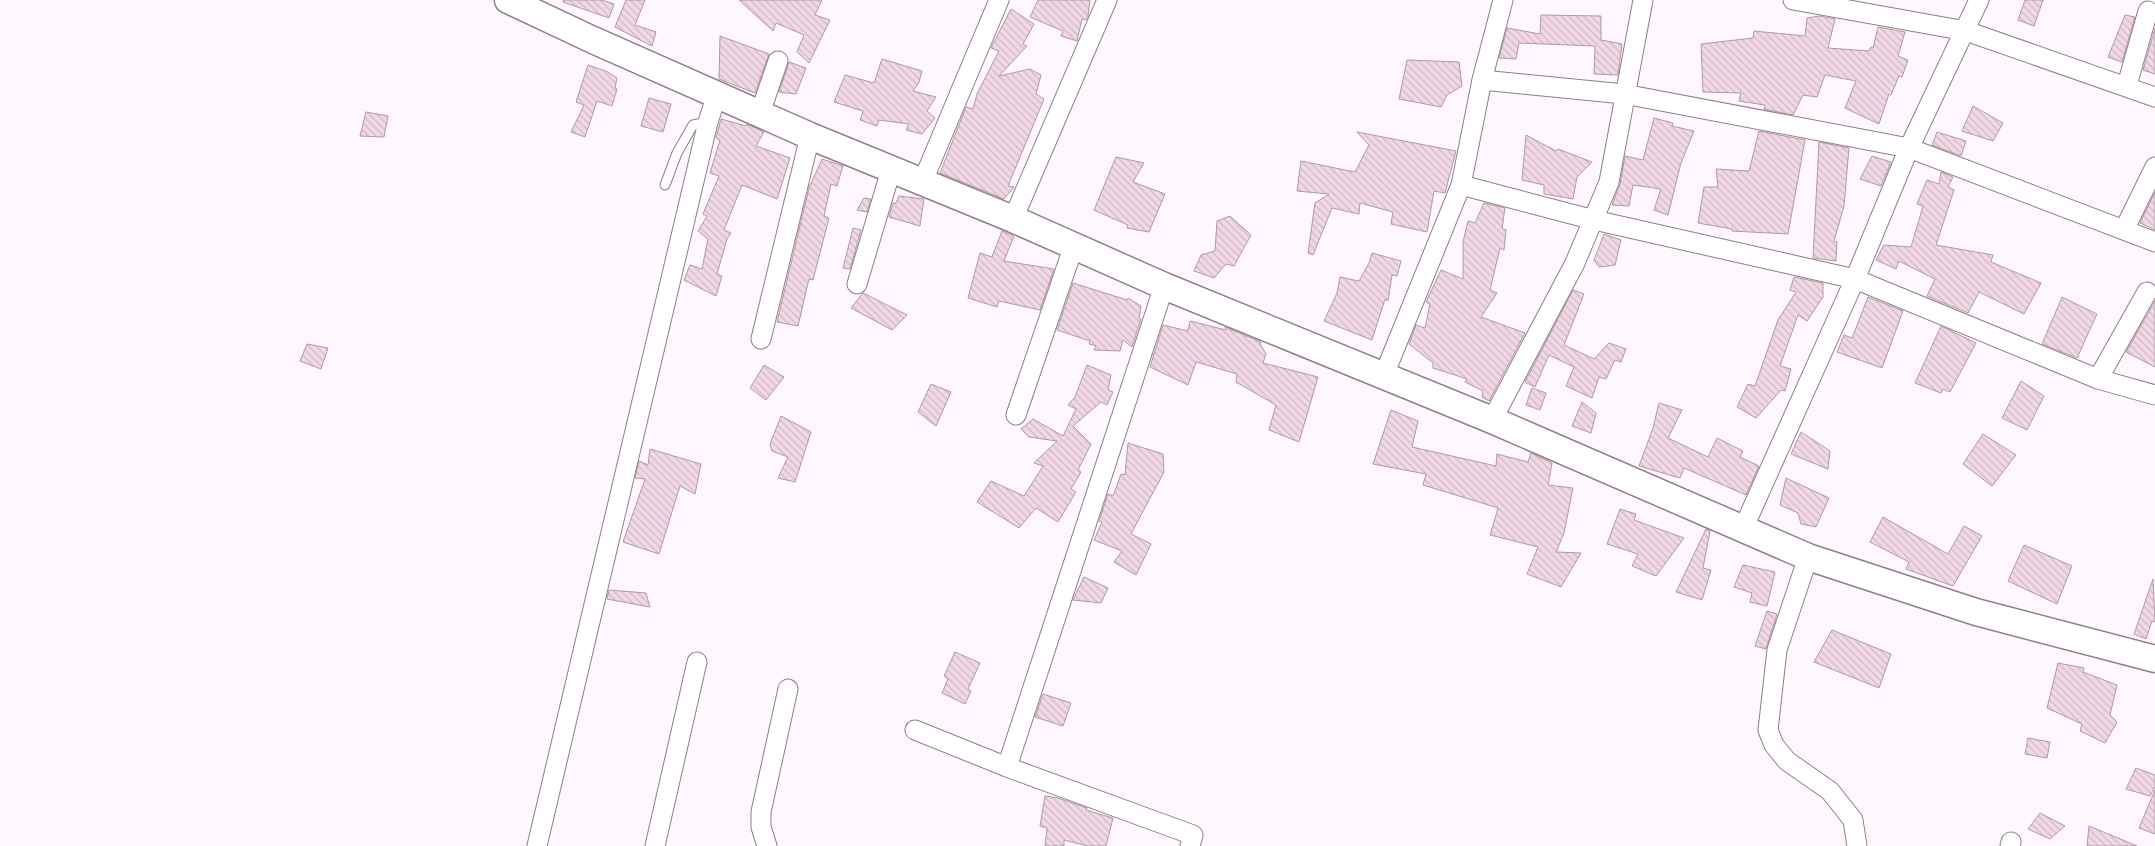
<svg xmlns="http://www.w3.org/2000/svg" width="2155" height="846" font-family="'Work Sans',sans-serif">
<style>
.building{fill:url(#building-back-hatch);stroke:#b098a4}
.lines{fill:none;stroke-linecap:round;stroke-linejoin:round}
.lane-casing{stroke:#8f7d8e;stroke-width:11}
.street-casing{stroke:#8f7d8e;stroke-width:21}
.secondary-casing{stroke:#8f7d8e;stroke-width:29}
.lane{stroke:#fff;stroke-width:9}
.street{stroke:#fff;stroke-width:19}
.secondary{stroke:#fff;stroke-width:26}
</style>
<defs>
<pattern id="building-back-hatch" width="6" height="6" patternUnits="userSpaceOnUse" patternTransform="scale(1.25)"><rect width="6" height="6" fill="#f1d8e4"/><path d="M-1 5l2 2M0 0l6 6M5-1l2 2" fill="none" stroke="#cfbac4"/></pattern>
</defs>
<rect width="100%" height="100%" fill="#fff7fe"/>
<g class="building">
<polygon points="563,0 602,0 614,4 609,18 563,2"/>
<polygon points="626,0 645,0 635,25 656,32 652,46 615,27"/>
<polygon points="739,0 822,0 815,15 830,20 809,63 797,52 804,35 776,23 773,31"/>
<polygon points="1038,0 1090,0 1088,16 1086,20 1082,19 1077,41 1061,36 1063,31 1030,17"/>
<polygon points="2025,0 2043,0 2034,26 2018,20"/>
<polygon points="1011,9 1034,24 1023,44 1027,46 999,76 1030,69 1041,75 1036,94 1044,99 1008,186 1014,187 1004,199 940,173 966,107 973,109 977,94 999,51 991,48"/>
<polygon points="1541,15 1601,16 1601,40 1622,44 1618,75 1594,74 1595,46 1519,43 1516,59 1499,58 1507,28 1540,34"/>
<polygon points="2125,15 2135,17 2122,62 2108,57"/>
<polygon points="1819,16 1835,19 1828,48 1869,51 1871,47 1873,48 1878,27 1905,32 1898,56 1908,60 1902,77 1899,76 1891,95 1889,94 1879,124 1845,108 1856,81 1825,75 1817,97 1803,95 1793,115 1764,109 1765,105 1739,101 1741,93 1703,92 1701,44 1753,38 1754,31 1805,36 1807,18"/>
<polygon points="2155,28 2155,74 2143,70"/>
<polygon points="720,36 769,54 755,93 719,79"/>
<polygon points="882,59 922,71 919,82 913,91 936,97 927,111 935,118 922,134 906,130 909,124 879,120 877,126 860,120 863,111 834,102 845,75 874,83"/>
<polygon points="1407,60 1459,62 1462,86 1447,95 1441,107 1399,99"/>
<polygon points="789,62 806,68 796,94 779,92"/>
<polygon points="588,65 606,71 617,78 615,88 617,89 612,106 597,101 585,137 571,132 584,105 576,102"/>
<polygon points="649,98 671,104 663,132 641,126"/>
<polygon points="1973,106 2003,123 1993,141 1962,131"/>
<polygon points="366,112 388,116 384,137 360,136"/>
<polygon points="1654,118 1673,123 1672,126 1694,131 1681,163 1668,215 1654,210 1661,189 1633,185 1629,206 1612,205 1620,184 1625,156 1643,160"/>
<polygon points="721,119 746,126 747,124 764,132 756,146 790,158 777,199 742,185 724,230 731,233 727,239 717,274 722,276 716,296 684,280 690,265 702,269 708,239 698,231 707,216 703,214 719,176 710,173 720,140 716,138"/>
<polygon points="1759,131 1805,140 1788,234 1732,231 1732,229 1698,223 1704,187 1718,187 1716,169 1749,171"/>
<polygon points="1357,132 1456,151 1445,193 1434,191 1427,232 1391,224 1393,212 1360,203 1359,214 1332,208 1313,255 1308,253 1315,203 1329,194 1297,191 1301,161 1355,172 1369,145"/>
<polygon points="1937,132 1966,141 1961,156 1932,145"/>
<polygon points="1526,135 1556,151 1558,149 1592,162 1577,177 1573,199 1544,194 1544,185 1522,180"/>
<polygon points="1819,142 1849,148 1844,206 1834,241 1837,242 1836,261 1813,258"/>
<polygon points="1872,156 1891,162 1881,186 1860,179"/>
<polygon points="1116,157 1144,163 1133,182 1165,194 1149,232 1127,228 1128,225 1094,210"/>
<polygon points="822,159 843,166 837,186 831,184 824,216 829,218 813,280 809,279 798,326 777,322 809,188"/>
<polygon points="1941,172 1953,177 1948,187 1954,190 1936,245 1993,255 1991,262 2041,283 2024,314 1979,292 1968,313 1927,296 1935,279 1899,261 1896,269 1876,260 1884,245 1911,247 1923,206 1917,204 1927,180 1939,184"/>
<polygon points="2155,192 2155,230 2140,223"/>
<polygon points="899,196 924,199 920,226 889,217 893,203 896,203"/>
<polygon points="864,198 871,199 867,212 857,210"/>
<polygon points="1484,203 1505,208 1502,229 1506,230 1504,250 1500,248 1490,290 1497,293 1481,317 1525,333 1489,401 1482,397 1483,391 1465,382 1467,379 1433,368 1433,363 1409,344 1416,325 1425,328 1430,304 1426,302 1441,270 1463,279 1463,242 1468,221 1475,223"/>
<polygon points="1230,216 1251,235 1234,266 1226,264 1214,278 1194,271 1201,255 1215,251 1217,221"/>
<polygon points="853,228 861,230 850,269 843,268"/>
<polygon points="1002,231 1014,236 1004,261 1054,269 1040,310 999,301 997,307 968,298 980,253 992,257"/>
<polygon points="1604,234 1621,240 1615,265 1599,267 1594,260"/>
<polygon points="1372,253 1401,261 1397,276 1392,275 1388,301 1385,299 1372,340 1324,321 1337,293 1340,277 1359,281 1369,263"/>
<polygon points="1794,277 1823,283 1823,297 1807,321 1798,315 1780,366 1791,369 1785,391 1781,390 1756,418 1737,407 1748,384 1755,386 1778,320 1796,292 1790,290"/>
<polygon points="1073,283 1127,300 1128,298 1141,306 1139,319 1141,319 1132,347 1123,340 1120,351 1094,350 1096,346 1089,344 1090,341 1057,330"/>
<polygon points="1573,290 1584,294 1564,345 1594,359 1609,343 1626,349 1621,362 1615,360 1606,379 1599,377 1592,398 1566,386 1574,367 1549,355 1535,387 1525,382"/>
<polygon points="863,293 907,315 892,330 851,308"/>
<polygon points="1868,297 1903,311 1882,368 1837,352 1844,335 1852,338"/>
<polygon points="2062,297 2097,314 2077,358 2042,344"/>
<polygon points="2155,301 2155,367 2126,352"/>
<polygon points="1190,321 1226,330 1225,327 1261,342 1260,344 1266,354 1263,363 1318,377 1299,442 1269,430 1276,405 1236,382 1237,374 1196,362 1188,385 1150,367 1163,325 1188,331"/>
<polygon points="1941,326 1976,343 1950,392 1943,389 1941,393 1915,383"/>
<polygon points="307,344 328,348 321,369 300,361"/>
<polygon points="764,365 784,377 766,400 750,388"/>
<polygon points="1087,365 1111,375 1108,390 1113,392 1107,405 1101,402 1073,426 1091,444 1078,470 1081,472 1071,489 1076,492 1058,522 1036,508 1019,528 977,502 991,481 1024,496 1043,466 1034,463 1057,441 1029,437 1021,429 1033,419 1063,436 1076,409 1068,405 1075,397"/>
<polygon points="2021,381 2044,396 2027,430 2002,418"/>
<polygon points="931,384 951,392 936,426 918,412"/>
<polygon points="1532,388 1546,393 1540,410 1526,405"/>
<polygon points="1582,402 1596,413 1591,433 1572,426"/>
<polygon points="1659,403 1682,410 1668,438 1708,457 1717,438 1743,451 1740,457 1759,466 1746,495 1684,468 1680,478 1639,466 1653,428"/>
<polygon points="1391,410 1418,421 1412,447 1496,466 1497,454 1528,462 1531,453 1552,463 1548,485 1573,488 1564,533 1556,552 1581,553 1561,587 1527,574 1538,547 1490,535 1498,508 1423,485 1426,474 1373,464"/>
<polygon points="781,416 811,432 795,482 778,478 788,457 772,451 770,444"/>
<polygon points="1801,432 1830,451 1828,469 1791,454"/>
<polygon points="1983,434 2016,455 1992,486 1963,464"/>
<polygon points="1128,443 1163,454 1164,472 1131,534 1151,544 1136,575 1114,562 1122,551 1094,540 1102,522 1099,521 1108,494 1113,496 1121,474 1125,475"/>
<polygon points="650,449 701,464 695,494 680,486 659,554 623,542 645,479 635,478 639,461 648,465"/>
<polygon points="1786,478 1829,498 1816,527 1801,524 1798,513 1780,505"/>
<polygon points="1620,509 1636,514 1634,520 1684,538 1656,576 1632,566 1638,554 1607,544"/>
<polygon points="1883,517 1948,554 1964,526 1982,536 1953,586 1906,569 1909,562 1870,542"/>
<polygon points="1706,529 1710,531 1703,568 1711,570 1702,600 1676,592"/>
<polygon points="2024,545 2072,566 2057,604 2008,581"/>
<polygon points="1743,565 1775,572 1767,606 1750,602 1752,593 1734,587"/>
<polygon points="1084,577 1108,588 1101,603 1073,600"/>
<polygon points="2153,579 2155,622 2152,621 2146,639 2134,634"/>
<polygon points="609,590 646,593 650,607 607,599"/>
<polygon points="1767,611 1777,614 1766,649 1755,646"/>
<polygon points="1832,630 1891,654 1879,688 1814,662"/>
<polygon points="955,652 980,663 968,689 971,691 965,704 942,693 948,679 944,676"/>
<polygon points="2058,663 2084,668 2083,672 2117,685 2110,715 2117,722 2105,743 2080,731 2082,724 2047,708"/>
<polygon points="1043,694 1071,703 1063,726 1035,717"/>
<polygon points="2028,738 2050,742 2047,758 2025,754"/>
<polygon points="2136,768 2155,775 2155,787 2150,796 2126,789"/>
<polygon points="2155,790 2155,834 2139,828"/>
<polygon points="1045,796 1058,798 1087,808 1086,810 1113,818 1106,846 1088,846 1064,840 1064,846 1045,846 1047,828 1040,826"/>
<polygon points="2040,813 2065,826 2050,839 2028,829"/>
<polygon points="2089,826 2137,846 2087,846"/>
</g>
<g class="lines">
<g class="lane-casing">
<polyline id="lane" points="665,185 677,153 693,125 708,122"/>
</g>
<g class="street-casing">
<g id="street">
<polyline points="1793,0 1966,31 2155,97"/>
<polyline points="1482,80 1624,94 1909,148 2155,242"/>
<polyline points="2127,85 2148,11"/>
<polyline points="760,113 778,61"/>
<polyline points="922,183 999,0"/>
<polyline points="1461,185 1594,220 1855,279 2098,379 2155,395"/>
<polyline points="1013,219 1107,0"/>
<polyline points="2124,230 2155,167"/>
<polyline points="857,284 891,170"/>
<polyline points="761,339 810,136"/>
<polyline points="1384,375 1461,185 1482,80 1503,0"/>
<polyline points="2098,379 2147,292"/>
<polyline points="1016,415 1074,245"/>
<polyline points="1492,420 1575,263 1609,182 1643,0"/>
<polyline points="1743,529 1855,279 1909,148 1979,0"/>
<polyline points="1808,557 1777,650 1768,730 1774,745 1787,761 1830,791 1853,820 1857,846"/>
<polyline points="915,730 1007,767 1193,835 1190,846"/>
<polyline points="1007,767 1164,286"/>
<polyline points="537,846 708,122 717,94"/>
<polyline points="655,846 697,662"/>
<polyline points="767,846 761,827 761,812 788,689"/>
<polyline points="2010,846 2011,842"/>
</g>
</g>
<g class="secondary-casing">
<polyline id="secondary" points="508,0 593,40 810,136 1013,219 1164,286 1492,420 1808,557 1976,612 2155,659"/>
</g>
<use href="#lane" class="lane"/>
<use href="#street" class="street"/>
<use href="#secondary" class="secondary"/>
</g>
</svg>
